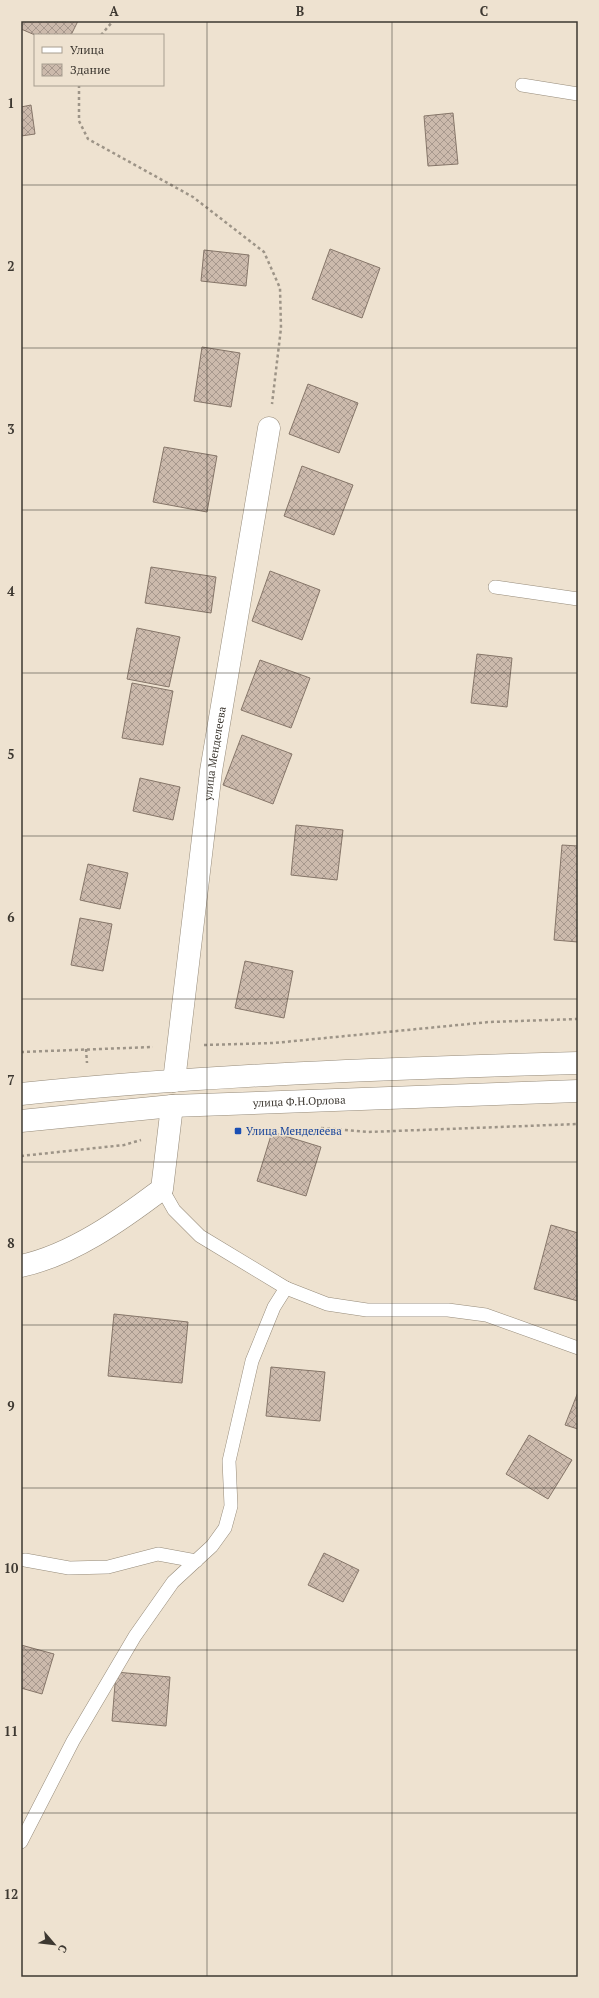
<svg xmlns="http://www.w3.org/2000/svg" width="599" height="1998" font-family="'PT Serif',serif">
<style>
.building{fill:url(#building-cross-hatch);stroke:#867669}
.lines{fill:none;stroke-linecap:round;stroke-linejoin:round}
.service-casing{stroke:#968b7a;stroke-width:14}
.minor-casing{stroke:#968b7a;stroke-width:23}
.tertiary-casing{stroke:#968b7a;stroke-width:23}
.path{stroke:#9d9487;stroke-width:2.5;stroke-dasharray:3 3;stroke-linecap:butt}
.service{stroke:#fff;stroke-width:13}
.minor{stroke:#fff;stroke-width:22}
.tertiary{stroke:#fff;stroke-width:22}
.grid{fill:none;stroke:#3d3831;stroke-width:1;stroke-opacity:0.55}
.transit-dot{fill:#1a4fb4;stroke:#eee2d0;stroke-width:1.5}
.labels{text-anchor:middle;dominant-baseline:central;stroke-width:3;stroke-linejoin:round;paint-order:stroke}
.street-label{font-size:11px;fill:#3d3831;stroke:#eee2d0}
.transit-label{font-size:11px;fill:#164399;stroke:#eee2d0;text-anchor:start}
.neatline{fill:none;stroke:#3d3831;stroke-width:1.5}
.grid-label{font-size:13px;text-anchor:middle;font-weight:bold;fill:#3d3831}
</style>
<defs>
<pattern id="building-cross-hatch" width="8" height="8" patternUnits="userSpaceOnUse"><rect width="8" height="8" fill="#ccbaac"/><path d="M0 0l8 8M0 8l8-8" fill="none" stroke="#a7988d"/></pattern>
</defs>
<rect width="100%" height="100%" fill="#eee2d0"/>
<g class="building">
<polygon points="21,21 78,21 71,35 35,35 21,29"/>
<polygon points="31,105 35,134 21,136 21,107"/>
<polygon points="453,113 458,164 428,166 424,116"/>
<polygon points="330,249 380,268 362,318 312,299"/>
<polygon points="204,250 249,255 246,286 201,281"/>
<polygon points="202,347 240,353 231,407 194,401"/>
<polygon points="308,384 358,403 339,453 289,434"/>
<polygon points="164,447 217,456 207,512 153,502"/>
<polygon points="302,466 353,485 334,535 284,516"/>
<polygon points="151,567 216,577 211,613 145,603"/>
<polygon points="270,571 320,590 302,640 252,621"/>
<polygon points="137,628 180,637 169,687 127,679"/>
<polygon points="477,654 512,658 507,707 471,703"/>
<polygon points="260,660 310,678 291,728 241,710"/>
<polygon points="132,683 173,691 163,745 122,738"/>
<polygon points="242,735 292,754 273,804 223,785"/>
<polygon points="140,778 180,787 173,820 133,811"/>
<polygon points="296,825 343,830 337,880 291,875"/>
<polygon points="562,845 578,846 578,942 554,940"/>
<polygon points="88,864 128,873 120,909 80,900"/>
<polygon points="80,918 112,924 103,971 71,965"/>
<polygon points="245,961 293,971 284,1018 235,1008"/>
<polygon points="272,1132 321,1147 306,1196 257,1181"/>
<polygon points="551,1225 578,1233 578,1301 534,1289"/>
<polygon points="114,1314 188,1322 182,1383 108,1376"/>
<polygon points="271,1367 325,1372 320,1421 266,1416"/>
<polygon points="578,1392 578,1429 565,1425"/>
<polygon points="529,1435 572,1460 548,1499 506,1474"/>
<polygon points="324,1553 359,1570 343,1602 308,1585"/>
<polygon points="21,1645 54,1654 42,1694 21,1688"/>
<polygon points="116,1672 170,1677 166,1726 112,1721"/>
</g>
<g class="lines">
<g class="service-casing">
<g id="service">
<polyline points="522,85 578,94"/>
<polyline points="495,587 578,599"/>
<polyline points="162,1189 174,1210 200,1236 286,1288 327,1304 367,1310 448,1310 486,1315 578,1348"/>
<polyline points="25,1560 69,1568 108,1567 158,1554 196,1561"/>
<polyline points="21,1842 73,1741 135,1636 173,1582 212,1546 225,1528 231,1506 229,1461 252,1361 274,1307 286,1288"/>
</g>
</g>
<g class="minor-casing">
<g id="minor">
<path id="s1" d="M174 1081 211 771 269 428"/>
<path d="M21 1266C72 1255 121 1220 162 1189L172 1106"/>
</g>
</g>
<g class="tertiary-casing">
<g id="tertiary">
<path d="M21 1094C206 1075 392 1068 578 1063"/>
<path id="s2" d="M21 1121 172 1106 578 1091"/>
</g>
</g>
<g class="path">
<polyline points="101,35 113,21"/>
<polyline points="79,85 79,121 88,139 193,197 264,252 280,288 281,328 272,404"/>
<polyline points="204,1045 274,1043 489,1022 578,1019"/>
<polyline points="86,1049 87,1063"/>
<polyline points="21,1052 153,1047"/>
<polyline points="321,1128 368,1132 578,1124"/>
<polyline points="21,1156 124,1145 141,1140"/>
</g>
<use href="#service" class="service"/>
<use href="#minor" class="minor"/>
<use href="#tertiary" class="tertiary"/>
</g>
<path class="grid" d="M207 21V1977M392 21V1977M21 185H578M21 348H578M21 510H578M21 673H578M21 836H578M21 999H578M21 1162H578M21 1325H578M21 1488H578M21 1650H578M21 1813H578"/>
<rect class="transit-dot" x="234" y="1127" width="8" height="8" rx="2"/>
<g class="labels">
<g class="street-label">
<text stroke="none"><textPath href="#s1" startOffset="330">улица Менделеева</textPath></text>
<text stroke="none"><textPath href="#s2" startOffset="279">улица Ф.Н.Орлова</textPath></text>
</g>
<g class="transit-label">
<text x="246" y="1131">Улица Менделеева</text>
</g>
</g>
<rect width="599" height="1998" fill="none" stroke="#eee2d0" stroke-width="44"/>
<rect x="34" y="34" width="130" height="52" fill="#eee2d0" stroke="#a79e90"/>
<rect x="42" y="47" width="20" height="6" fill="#ffffff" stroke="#a79e90"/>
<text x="70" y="54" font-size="12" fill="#3d3831">Улица</text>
<rect x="42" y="64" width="20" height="12" fill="url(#building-cross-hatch)" stroke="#a79e90"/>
<text x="70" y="74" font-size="12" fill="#3d3831">Здание</text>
<g transform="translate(54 1944) rotate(118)" stroke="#eee2d0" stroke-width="3" paint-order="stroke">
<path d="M0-3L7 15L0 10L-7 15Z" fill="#3d3831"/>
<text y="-6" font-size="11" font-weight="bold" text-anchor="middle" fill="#3d3831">С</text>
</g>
<rect x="22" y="22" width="555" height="1954" class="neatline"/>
<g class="grid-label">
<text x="114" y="16">A</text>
<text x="300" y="16">B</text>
<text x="484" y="16">C</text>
<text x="11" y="108">1</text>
<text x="11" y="271">2</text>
<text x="11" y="434">3</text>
<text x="11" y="596">4</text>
<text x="11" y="759">5</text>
<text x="11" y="922">6</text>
<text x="11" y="1085">7</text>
<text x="11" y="1248">8</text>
<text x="11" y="1411">9</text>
<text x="11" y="1573">10</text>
<text x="11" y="1736">11</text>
<text x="11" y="1899">12</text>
</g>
</svg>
